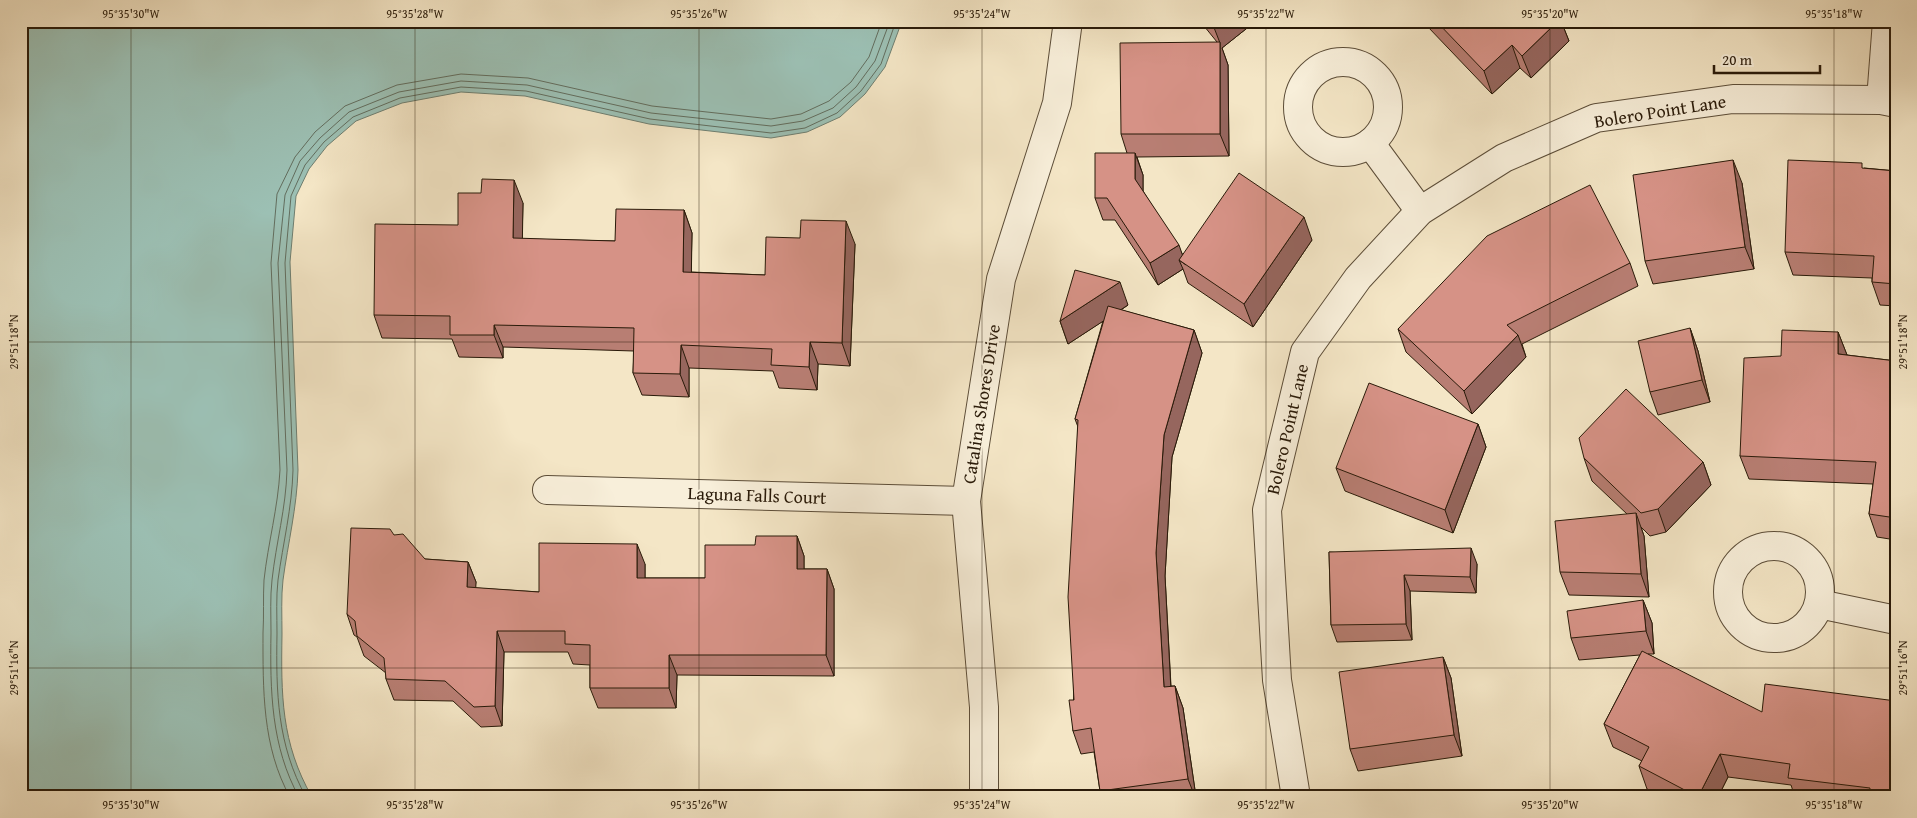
<svg xmlns="http://www.w3.org/2000/svg" width="1917" height="818" font-family="'Gentium Book Plus',serif">
<style>
.water{fill:#9cc0b4;stroke:#6e7e70}
.lines{fill:none;stroke-linecap:round;stroke-linejoin:round}
.shore{stroke:#626d5e;stroke-width:1}
.street-casing{stroke:#5c4d38;stroke-width:30}
.street{stroke:#f8efda;stroke-width:28}
.wall{fill:#b87e73;stroke:#291a09}
.shaded-wall{fill:#96665e;stroke:#291a09}
.building{fill:#d69286;stroke:#291a09}
.ticks{fill:none;stroke:#291a09;stroke-width:1;stroke-opacity:0.45}
.labels{text-anchor:middle;dominant-baseline:central;stroke-width:4;stroke-linejoin:round;paint-order:stroke}
.street-label{font-size:18px;fill:#291a09;stroke:#f8efda}
.neatline{fill:none;stroke:#291a09;stroke-width:2}
.ticks-label{font-size:12px;text-anchor:middle;fill:#291a09}
</style>
<rect width="100%" height="100%" fill="#f4e6c6"/>
<filter id="stains"><feTurbulence type="fractalNoise" baseFrequency=".004" numOctaves="4"/><feColorMatrix values="0 0 0 0 .2 0 0 0 0 .09 0 0 0 0 .02 0 0 0 .5 -.17"/></filter>
<radialGradient id="worn" r=".72"><stop offset=".6" stop-color="#630" stop-opacity="0"/><stop offset="1" stop-color="#630" stop-opacity=".3"/></radialGradient>
<path class="water" d="M21 21H902L885 67 865 94 840 117 807 132 771 138 649 124 525 96 461 92 402 103 356 121 327 146 309 169 296 196 290 262 298 470C297 507 288 543 283 580 281 597 282 616 282 634 281 694 281 743 312 797H21Z"/>
<g class="lines">
<g class="shore">
<path d="M290 797C262 747 263 689 263 633 264 616 263 597 264 580 268 543 278 508 280 470L271 263 277 194 295 157 315 132 345 106 397 85 461 74 528 78 652 106 771 119 801 114 829 101 851 82 869 57 882 21"/>
<path d="M299 797C271 747 270 690 271 633 271 616 270 597 272 580 276 543 286 508 287 470L278 263 285 195 300 161 320 138 349 112 399 92 461 81 527 85 651 113 771 126 803 121 833 108 856 87 875 61 890 21"/>
<path d="M306 797C277 745 276 692 277 634 277 616 276 597 278 580 283 543 292 508 293 470L285 263 291 196 305 165 324 142 353 117 400 98 461 87 526 91 650 119 771 133 805 128 837 113 861 91 881 64 896 21"/>
</g>
<g class="street-casing">
<g id="street">
<circle cx="1343" cy="107" r="45"/>
<polyline points="1881,100 1887,21"/>
<polyline points="1370,143 1420,211"/>
<polyline points="547,490 966,501"/>
<circle cx="1774" cy="592" r="46"/>
<polyline points="1819,604 1896,620"/>
<polyline points="984,797 984,707 966,501 1001,279 1057,103 1068,21"/>
<polyline points="1296,797 1277,680 1267,510 1305,352 1358,278 1420,211 1504,158 1596,118 1733,99 1881,100 1896,103"/>
</g>
</g>
<use href="#street" class="street"/>
</g>
<g class="wall">
<polygon points="1200,21 1256,21 1222,48 1228,65 1229,156 1137,157 1143,175 1143,191 1183,255 1312,240 1253,327 1188,283 1183,269 1158,285 1115,220 1103,220 1095,198 1127,153 1121,134 1217,42"/>
<polygon points="1426,21 1561,21 1569,41 1531,78 1520,68 1492,94 1428,27"/>
<polygon points="1609,21 1639,21 1612,28"/>
<polygon points="1864,168 1896,171 1896,306 1880,305 1872,282 1872,278 1793,275 1785,252"/>
<polygon points="1742,183 1754,269 1653,284 1645,261"/>
<polygon points="523,203 522,239 615,241 684,210 692,233 691,272 765,275 855,244 850,366 818,364 817,390 779,388 773,371 689,368 689,397 642,395 633,373 634,351 503,347 503,358 459,357 452,339 382,338 374,315"/>
<polygon points="1630,263 1638,286 1522,344 1526,357 1472,414 1406,352 1398,329"/>
<polygon points="1128,305 1121,310 1194,330 1202,353 1172,457 1165,576 1171,686 1175,686 1183,708 1196,797 1102,797 1100,791 1094,752 1081,754 1073,731 1078,427 1075,419 1103,321 1068,344 1060,321"/>
<polygon points="1690,328 1698,351 1710,402 1658,415 1650,392"/>
<polygon points="1838,332 1847,355 1896,361 1896,540 1877,537 1869,514 1873,484 1749,479 1740,456 1781,356"/>
<polygon points="1478,424 1486,447 1453,533 1345,491 1336,468"/>
<polygon points="1584,458 1703,462 1711,485 1666,532 1650,536 1641,527 1644,536 1649,597 1569,595 1560,572 1627,514 1592,481"/>
<polygon points="394,535 425,559 468,562 476,582 475,588 539,592 645,564 645,578 705,578 755,545 797,536 804,556 804,569 827,569 834,589 834,676 677,675 676,708 598,708 590,688 590,665 573,664 568,652 504,652 502,726 481,727 453,701 394,700 386,679 386,673 364,656 357,637 354,635 347,614"/>
<polygon points="1329,552 1477,564 1476,593 1410,591 1412,640 1337,642 1331,625"/>
<polygon points="1643,600 1652,623 1654,654 1648,654 1896,797 1795,797 1791,785 1728,777 1718,797 1662,797 1647,789 1639,766 1642,761 1613,747 1604,724 1640,655 1579,660 1571,638"/>
<polygon points="1443,657 1451,678 1462,756 1358,771 1350,749"/>
</g>
<g class="shaded-wall">
<polygon points="1218,21 1256,21 1222,48 1228,65 1229,156 1220,134 1220,43 1213,25"/>
<polygon points="1558,21 1561,21 1569,41 1531,78 1522,56"/>
<polygon points="1512,45 1520,68 1492,94 1484,71"/>
<polygon points="1135,153 1143,175 1143,201 1135,179"/>
<polygon points="1733,160 1742,183 1754,269 1745,247"/>
<polygon points="514,180 523,203 522,261 513,238"/>
<polygon points="684,210 692,233 691,295 683,272"/>
<polygon points="1304,217 1312,240 1253,327 1244,304"/>
<polygon points="846,221 855,244 850,366 842,343"/>
<polygon points="1179,245 1186,265 1179,260 1183,269 1158,285 1150,263"/>
<polygon points="1120,282 1128,305 1068,344 1060,321"/>
<polygon points="494,325 503,347 503,358 494,335"/>
<polygon points="1690,328 1698,351 1710,402 1702,380"/>
<polygon points="1194,330 1202,353 1172,457 1165,576 1172,710 1164,687 1156,553 1164,435"/>
<polygon points="1838,332 1847,355 1838,354"/>
<polygon points="1518,335 1526,357 1472,414 1464,391"/>
<polygon points="810,342 818,364 817,390 809,367"/>
<polygon points="681,345 689,368 689,397 680,374"/>
<polygon points="1478,424 1486,447 1453,533 1445,510"/>
<polygon points="1703,462 1711,485 1666,532 1658,509"/>
<polygon points="1636,513 1644,536 1649,597 1641,574"/>
<polygon points="797,536 804,556 804,589 797,569"/>
<polygon points="637,544 645,564 645,598 637,578"/>
<polygon points="1471,548 1477,564 1476,593 1470,577"/>
<polygon points="468,562 476,582 475,608 467,587"/>
<polygon points="827,569 834,589 834,676 826,655"/>
<polygon points="1404,575 1410,591 1412,640 1406,624"/>
<polygon points="1643,600 1652,623 1654,654 1646,631"/>
<polygon points="497,631 504,652 502,726 495,706"/>
<polygon points="669,655 677,675 676,708 669,688"/>
<polygon points="1443,657 1451,678 1462,756 1454,735"/>
<polygon points="1175,686 1183,708 1196,797 1195,797 1188,779"/>
<polygon points="1720,754 1728,777 1718,797 1698,797"/>
</g>
<g class="building">
<polygon points="1210,21 1218,21 1213,25"/>
<polygon points="1436,21 1558,21 1522,56 1512,45 1484,71"/>
<polygon points="1220,42 1220,134 1121,134 1120,43"/>
<polygon points="1095,153 1135,153 1135,179 1179,245 1150,263 1107,198 1095,198"/>
<polygon points="1733,160 1745,247 1645,261 1633,175"/>
<polygon points="1788,160 1862,163 1862,168 1896,171 1896,284 1872,282 1874,256 1785,252"/>
<polygon points="1239,173 1304,217 1244,304 1179,260"/>
<polygon points="482,179 514,180 513,238 615,241 616,209 684,210 683,272 765,275 766,237 800,238 801,220 846,221 842,343 810,342 809,367 771,365 772,349 681,345 680,374 633,373 634,328 494,325 494,335 450,335 450,316 374,315 375,224 458,225 458,193 481,193"/>
<polygon points="1590,185 1630,263 1507,325 1518,335 1464,391 1398,329 1487,236"/>
<polygon points="1075,270 1120,282 1060,321"/>
<polygon points="1108,306 1194,330 1164,435 1156,553 1164,687 1175,686 1188,779 1100,791 1091,728 1073,731 1069,700 1074,700 1068,597 1078,420 1075,419"/>
<polygon points="1690,328 1702,380 1650,392 1638,341"/>
<polygon points="1782,330 1838,332 1838,354 1896,361 1896,518 1869,514 1876,462 1740,456 1744,358 1781,356"/>
<polygon points="1369,383 1478,424 1445,510 1336,468"/>
<polygon points="1626,389 1703,462 1658,509 1641,513 1584,458 1579,438"/>
<polygon points="1636,513 1641,574 1560,572 1555,521"/>
<polygon points="351,528 390,529 394,535 403,534 425,559 468,562 467,587 539,592 539,543 637,544 637,578 705,578 705,545 755,545 756,536 797,536 797,569 827,569 826,655 669,655 669,688 590,688 590,645 565,644 565,631 497,631 495,706 474,707 445,681 386,679 384,658 357,636 355,621 347,614"/>
<polygon points="1471,548 1470,577 1404,575 1406,624 1331,625 1329,552"/>
<polygon points="1643,600 1646,631 1571,638 1567,611"/>
<polygon points="1642,651 1762,712 1765,684 1896,701 1896,797 1869,797 1870,788 1788,778 1790,764 1720,754 1698,797 1639,766 1649,747 1604,724"/>
<polygon points="1443,657 1454,735 1350,749 1339,672"/>
</g>
<path class="ticks" d="M131 21V797M415 21V797M699 21V797M982 21V797M1266 21V797M1550 21V797M1834 21V797M21 342H1896M21 668H1896"/>
<g class="labels">
<g class="street-label">
<text transform="translate(1660 111) rotate(-9)">Bolero Point Lane</text>
<text transform="translate(981 404) rotate(-81)">Catalina Shores Drive</text>
<text transform="translate(1287 429) rotate(-77)">Bolero Point Lane</text>
<text transform="translate(757 495) rotate(2)">Laguna Falls Court</text>
</g>
</g>
<rect width="1917" height="818" fill="none" stroke="#f4e6c6" stroke-width="55"/>
<path d="M1714 65v8h106v-8" fill="none" stroke="#291a09" stroke-width="2.5"/>
<text x="1722" y="65" font-size="15" fill="#291a09" stroke="#f8efda" stroke-width="4" paint-order="stroke">20 m</text>
<rect x="28" y="28" width="1862" height="762" class="neatline"/>
<g class="ticks-label">
<text x="131" y="18">95°35'30"W</text>
<text x="415" y="18">95°35'28"W</text>
<text x="699" y="18">95°35'26"W</text>
<text x="982" y="18">95°35'24"W</text>
<text x="1266" y="18">95°35'22"W</text>
<text x="1550" y="18">95°35'20"W</text>
<text x="1834" y="18">95°35'18"W</text>
<text transform="translate(14 342) rotate(-90)" y="4">29°51'18"N</text>
<text transform="translate(1903 342) rotate(-90)" y="4">29°51'18"N</text>
<text transform="translate(14 668) rotate(-90)" y="4">29°51'16"N</text>
<text transform="translate(1903 668) rotate(-90)" y="4">29°51'16"N</text>
<text x="131" y="809">95°35'30"W</text>
<text x="415" y="809">95°35'28"W</text>
<text x="699" y="809">95°35'26"W</text>
<text x="982" y="809">95°35'24"W</text>
<text x="1266" y="809">95°35'22"W</text>
<text x="1550" y="809">95°35'20"W</text>
<text x="1834" y="809">95°35'18"W</text>
</g>
<rect width="100%" height="100%" filter="url(#stains)"/>
<rect width="100%" height="100%" fill="url(#worn)"/>
</svg>
